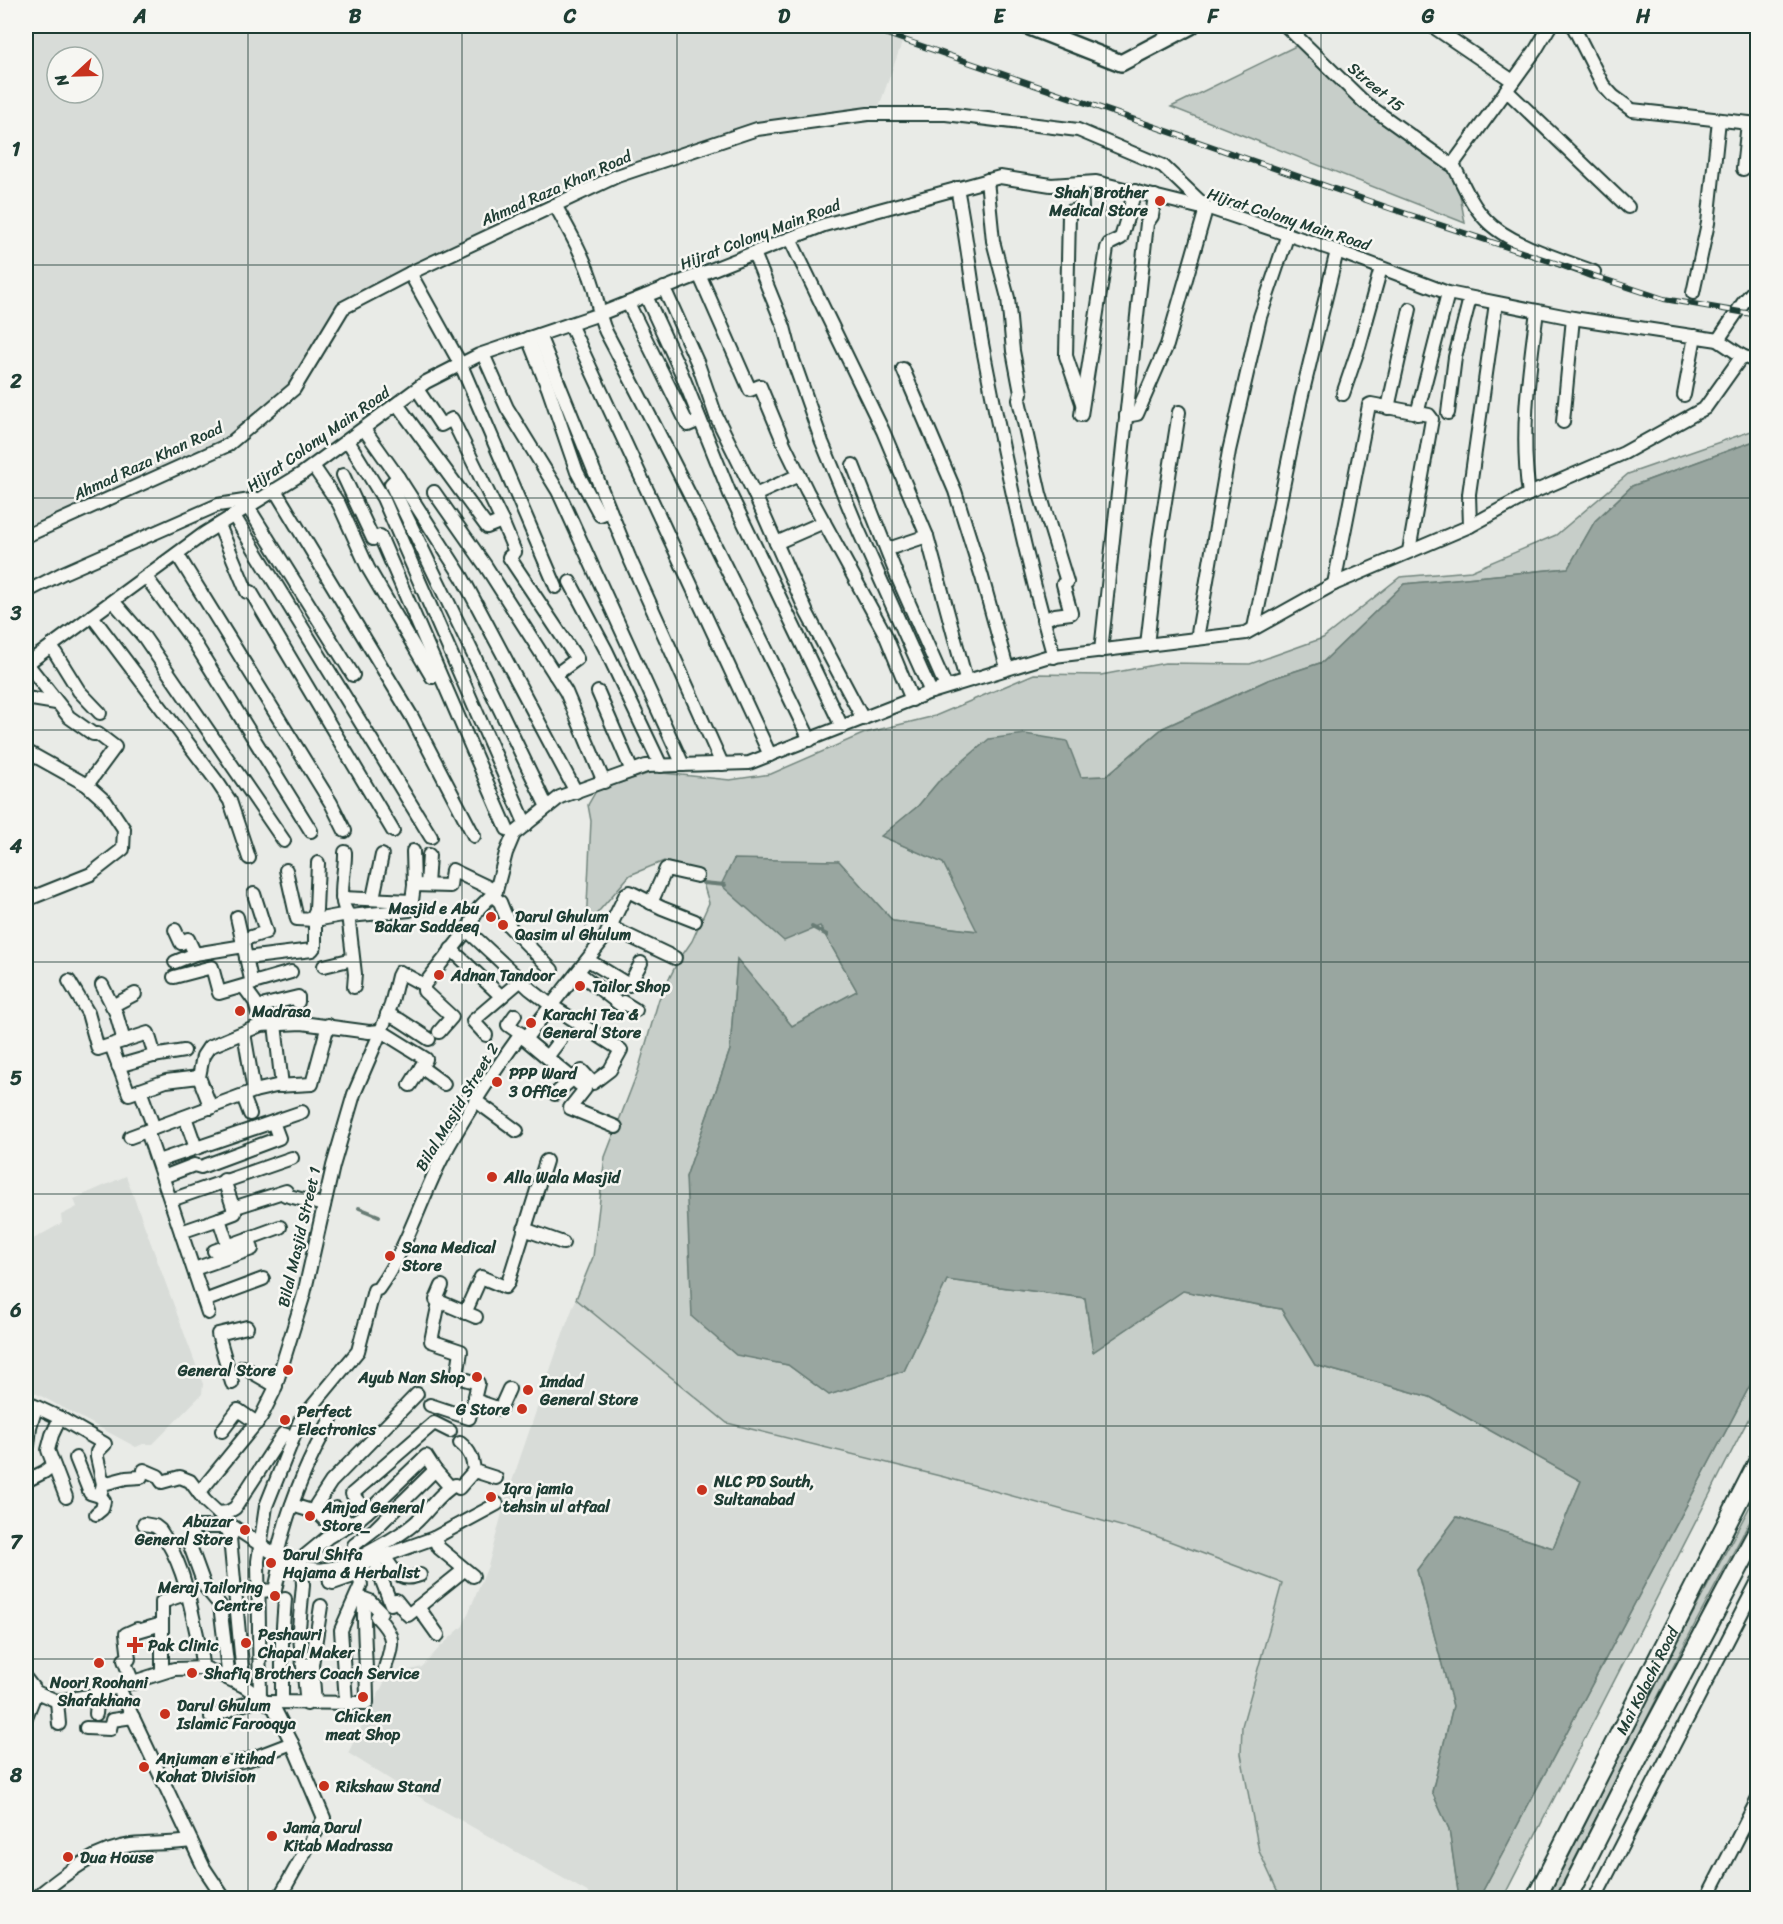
<svg xmlns="http://www.w3.org/2000/svg" width="1783" height="1924" font-family="Sriracha,sans-serif">
<style>
.built{fill:#d8dcd8;fill-rule:evenodd}
.green{fill:#c7cec9;stroke:#73867e;stroke-width:1.5}
.water{fill:#99a6a0;stroke:#687c75;stroke-width:1.5}
.lines{fill:none;stroke-linecap:round;stroke-linejoin:round}
.stream{stroke:#687c75;stroke-width:4}
.minor-casing{stroke:#1f3d34;stroke-width:16}
.tertiary-casing{stroke:#1f3d34;stroke-width:20}
.primary-casing{stroke:#1f3d34;stroke-width:22}
.minor{stroke:#f6f6f2;stroke-width:12}
.tertiary{stroke:#f6f6f2;stroke-width:15}
.primary{stroke:#f6f6f2;stroke-width:18}
.rail-casing{stroke:#1f3d34;stroke-width:6}
.rail{stroke:#f6f6f2;stroke-width:4;stroke-dasharray:11;stroke-linecap:butt}
.grid{fill:none;stroke:#1f3d34;stroke-width:1.5;stroke-opacity:0.55}
.poi-dot{fill:#c8321e;stroke:#f6f6f2;stroke-width:2}
.labels{text-anchor:middle;dominant-baseline:central;stroke-width:5;stroke-linejoin:round;paint-order:stroke}
.street-label{font-size:16px;fill:#1f3d34;stroke:#f6f6f2}
.poi-label{font-size:16px;font-weight:bold;fill:#1f3d34;stroke:#f6f6f2;text-anchor:start}
.neatline{fill:none;stroke:#1f3d34;stroke-width:2}
.grid-label{font-size:20px;text-anchor:middle;font-weight:bold;fill:#1f3d34}
</style>
<rect width="100%" height="100%" fill="#e9ebe7"/>
<filter id="ink" filterUnits="userSpaceOnUse"><feTurbulence type="fractalNoise" baseFrequency=".0167" numOctaves="2"/><feDisplacementMap in="SourceGraphic" scale="12" xChannelSelector="R" yChannelSelector="G"/><feConvolveMatrix kernelMatrix="1 2 1 2 8 2 1 2 1" color-interpolation-filters="sRGB"/></filter>
<g filter="url(#ink)">
<g class="built">
<path d="M26 26H908L877 112 798 122 683 153 539 206 343 308 294 389 228 445 26 536ZM57 57H93V93H57Z"/>
<polygon points="126,1176 203,1384 202,1394 153,1444 143,1444 136,1447 26,1388 26,1278 32,1274 26,1261 26,1243 62,1223 61,1215 77,1207 74,1199"/>
<polygon points="576,1299 727,1423 944,1477 1153,1535 1282,1583 1242,1726 1241,1754 1277,1890 1286,1898 598,1898 407,1790 348,1753 387,1677 390,1675 422,1667 440,1647 463,1626 488,1566 505,1502 559,1344"/>
</g>
<g class="green">
<polygon points="1300,44 1361,107 1456,173 1465,223 1171,107"/>
<polygon points="1757,429 1757,440 1632,486 1595,521 1568,568 1404,584 1323,662 1268,680 1163,728 1106,776 938,782 918,806 882,836 943,863 978,931 893,921 838,861 820,926 857,991 792,1026 737,960 730,1050 686,1177 736,1354 788,1365 829,1395 904,1371 947,1280 1085,1298 1093,1352 1183,1291 1281,1309 1315,1365 1430,1397 1581,1481 1553,1548 1457,1517 1417,1570 1453,1706 1432,1792 1449,1829 1459,1898 1286,1898 1277,1890 1259,1851 1241,1754 1242,1726 1282,1583 1153,1535 944,1477 727,1423 576,1299 593,1257 605,1157 638,1071 659,999 677,963 692,941 709,903 703,883 695,870 664,861 630,875 586,926 591,821 588,805 596,791 653,772 730,780 771,774 865,733 935,716 1034,674 1101,675 1165,663 1250,664 1323,638 1400,577 1471,571 1556,535 1628,474"/>
<polygon points="1757,1372 1757,1402 1503,1898 1479,1898"/>
<polygon points="1757,1493 1757,1508 1696,1622 1555,1898 1548,1898 1665,1666"/>
</g>
<polygon class="water" points="1757,440 1757,1372 1479,1898 1459,1898 1449,1829 1432,1792 1453,1706 1417,1570 1457,1517 1553,1548 1581,1481 1430,1397 1315,1365 1281,1309 1183,1291 1093,1352 1085,1298 947,1280 904,1371 829,1395 788,1365 736,1355 692,1317 686,1177 730,1050 737,959 792,1026 857,991 820,926 784,941 721,885 734,859 839,861 893,921 977,931 943,863 881,836 918,806 938,782 989,739 1025,734 1067,741 1081,777 1106,776 1163,728 1268,680 1323,662 1404,584 1568,568 1595,521 1632,486"/>
<g class="lines">
<g class="stream">
<polyline points="703,883 725,885"/>
<polyline points="812,927 827,935"/>
<polyline points="359,1208 379,1216"/>
</g>
<g class="minor-casing">
<g id="minor">
<polyline points="1286,26 1365,103 1450,164 1453,164"/>
<polyline points="1432,26 1513,81"/>
<polyline points="1573,26 1603,85 1613,96 1632,110 1758,124"/>
<polyline points="1506,90 1628,207"/>
<path d="M1453 164C1462 182 1471 205 1486 220 1508 244 1563 260 1594 272"/>
<polyline points="1453,164 1535,51 1550,26"/>
<polyline points="1743,169 1748,123"/>
<polyline points="987,180 993,241 1008,298 1013,351 1021,393 1019,400 1040,494 1067,582 1063,584 1071,613 1055,615 1043,620"/>
<polyline points="1081,183 1082,209 1071,211 1069,214 1066,356 1082,403"/>
<path d="M957 188C968 243 973 299 984 354 1004 456 1025 557 1054 657"/>
<path d="M555 205C570 232 585 258 594 288 598 302 599 318 606 332 677 466 744 603 810 740"/>
<polyline points="790,239 883,431 927,536 966,680"/>
<polyline points="754,253 784,327 791,354 822,442 858,529 931,692"/>
<polyline points="410,273 461,365 556,587"/>
<polyline points="699,274 750,390 760,386 785,446 807,491 885,634 912,700"/>
<polyline points="664,288 698,364 716,416 755,495 807,613 863,719"/>
<polyline points="1693,293 1708,223 1719,120"/>
<polyline points="646,296 681,372 730,494 842,727"/>
<polyline points="628,303 688,425 700,420"/>
<polyline points="570,324 770,755"/>
<polyline points="539,335 629,557 722,764"/>
<polyline points="528,338 548,388 577,472 600,515 610,511"/>
<polyline points="1718,340 1743,303 1758,285"/>
<polyline points="483,354 507,408 558,491 683,765"/>
<polyline points="903,369 955,491 982,577 1007,668"/>
<polyline points="417,389 441,425 452,419 502,521 515,552 509,557 577,659 555,675"/>
<polyline points="1343,394 1359,347 1381,268"/>
<polyline points="1684,395 1695,336"/>
<polyline points="397,404 487,527 502,521"/>
<polyline points="1388,408 1410,309"/>
<polyline points="1448,413 1455,357 1470,298"/>
<polyline points="1417,414 1448,293"/>
<polyline points="1081,415 1107,248 1109,244 1121,238 1135,191"/>
<polyline points="1126,416 1137,414 1167,345 1206,209"/>
<polyline points="1563,422 1573,318"/>
<polyline points="364,429 398,477 462,577 576,792"/>
<polyline points="348,441 383,498 526,825"/>
<polyline points="853,465 897,576 946,687"/>
<polyline points="313,466 339,504 368,568 432,677 436,675"/>
<polyline points="343,475 373,539 380,536 507,829"/>
<polyline points="398,477 391,484 547,807"/>
<polyline points="275,490 412,717 474,836"/>
<polyline points="434,492 485,565 566,692 604,782"/>
<path d="M1529 494C1520 433 1529 372 1537 311"/>
<polyline points="755,495 799,475"/>
<polyline points="248,507 353,675"/>
<polyline points="234,516 431,837"/>
<polyline points="219,525 247,592 251,592 393,831"/>
<polyline points="1470,526 1469,494 1496,303"/>
<polyline points="26,536 228,445 294,389 343,308 410,273 617,176 757,129 868,114 946,114 1078,130 1163,166 1206,207"/>
<polyline points="776,543 824,522"/>
<polyline points="888,549 927,536"/>
<polyline points="177,554 331,803 345,831"/>
<polyline points="146,577 194,642 311,831"/>
<polyline points="570,582 606,650 661,766"/>
<polyline points="1334,584 1369,405 1371,404 1429,415 1432,419 1409,551"/>
<polyline points="26,592 63,573 218,505 257,499"/>
<polyline points="113,601 144,637 284,841"/>
<polyline points="92,616 218,783 230,801 249,858"/>
<polyline points="1254,628 1301,399 1337,251"/>
<polyline points="1197,639 1229,451 1260,317 1288,234"/>
<polyline points="1147,645 1159,540 1179,412"/>
<polyline points="51,646 79,691 100,713"/>
<polyline points="1101,651 1147,223 1152,216 1155,196"/>
<polyline points="28,665 69,717 93,734 98,734 115,747 87,785"/>
<polyline points="26,668 32,660 205,533 303,473 426,382 479,355 600,314 824,225 1000,177 1051,185 1096,182 1206,209 1206,207 1337,251 1448,293 1573,318 1718,340 1742,356 1758,362"/>
<polyline points="598,692 632,771"/>
<polyline points="26,698 56,703"/>
<polyline points="26,751 87,785 106,802 124,829 123,849 91,874 26,900"/>
<path d="M345 852C346 871 335 902 350 916L410 910"/>
<polyline points="286,870 297,919 315,920 348,914 355,974 354,987"/>
<polyline points="414,885 450,886 452,870 496,891"/>
<polyline points="427,885 429,855"/>
<polyline points="492,895 500,902 510,927 552,970"/>
<polyline points="342,898 412,901 414,885 413,851"/>
<polyline points="373,898 382,855"/>
<polyline points="651,903 666,869 697,876"/>
<polyline points="237,917 252,984"/>
<polyline points="311,920 316,910 318,863"/>
<polyline points="610,927 675,958"/>
<polyline points="175,930 181,943 188,939 195,954 244,946"/>
<polyline points="467,930 530,989 552,1006 621,1050 610,1070 593,1083 582,1071 555,1094"/>
<polyline points="242,940 266,932 254,894"/>
<polyline points="451,949 501,996"/>
<polyline points="246,958 312,950 315,946 315,920"/>
<polyline points="588,960 629,985 641,963"/>
<polyline points="175,962 195,954"/>
<polyline points="324,966 353,959"/>
<polyline points="579,973 618,1003 621,1005 623,1002 636,1010"/>
<polyline points="174,977 212,967 219,993 291,972"/>
<polyline points="69,981 88,1013 98,1049 148,1033 155,1056"/>
<polyline points="102,985 116,1013 124,1041"/>
<polyline points="424,985 424,991 452,1017 439,1032"/>
<polyline points="244,987 255,1002 261,1025"/>
<polyline points="112,1006 135,994"/>
<polyline points="257,1007 298,997 298,1002"/>
<polyline points="387,1014 400,1020 429,1039"/>
<polyline points="515,1015 508,1025 521,1034"/>
<polyline points="275,1024 282,1086"/>
<polyline points="486,1035 473,1021 521,980"/>
<polyline points="525,1039 585,1089 570,1108 616,1127"/>
<polyline points="111,1045 129,1094 166,1081 199,1077"/>
<polyline points="547,1057 560,1040"/>
<polyline points="118,1066 153,1056 184,1051"/>
<polyline points="421,1067 444,1084"/>
<polyline points="140,1090 154,1128"/>
<polyline points="254,1091 276,1086 312,1084 328,1025"/>
<polyline points="243,1096 250,1114"/>
<polyline points="476,1101 517,1131"/>
<polyline points="211,1108 199,1077 203,1056 209,1047 261,1025 302,1023 369,1032 381,1031 426,1059 410,1085"/>
<polyline points="185,1117 196,1148"/>
<polyline points="147,1131 208,1313"/>
<polyline points="130,1137 254,1091 244,1033"/>
<polyline points="158,1161 302,1112"/>
<polyline points="163,1177 194,1165 201,1167 279,1138 273,1122"/>
<polyline points="285,1195 324,1205"/>
<polyline points="171,1200 292,1158"/>
<polyline points="233,1208 286,1191"/>
<polyline points="219,1219 235,1213 224,1180"/>
<polyline points="524,1229 563,1243"/>
<polyline points="181,1232 219,1219 228,1246"/>
<polyline points="214,1251 280,1227"/>
<polyline points="194,1269 252,1249 249,1238"/>
<polyline points="442,1286 436,1300 476,1317"/>
<polyline points="204,1301 263,1279"/>
<polyline points="439,1302 431,1341 461,1351 457,1377 478,1383 474,1400"/>
<polyline points="465,1313 481,1277 505,1287 508,1283 546,1161"/>
<polyline points="243,1367 276,1386"/>
<polyline points="232,1383 218,1334 247,1327"/>
<polyline points="26,1402 60,1418 105,1444 97,1452 97,1457 103,1484"/>
<polyline points="430,1405 469,1418 474,1400 500,1409 509,1389"/>
<polyline points="60,1418 52,1435 48,1450 66,1497"/>
<polyline points="222,1431 238,1410 257,1423"/>
<path d="M460 1443C470 1451 473 1459 474 1471"/>
<polyline points="28,1445 30,1427 36,1407"/>
<polyline points="76,1458 90,1493 100,1496"/>
<path d="M144 1470 158 1476 162 1482 180 1477 190 1481 205 1501 232 1526 282 1559 300 1560 302 1567 320 1570 367 1562 364 1555C381 1545 399 1537 415 1523 429 1511 439 1493 455 1485L459 1488 474 1471 496 1478"/>
<polyline points="26,1481 44,1472 53,1465"/>
<polyline points="199,1493 261,1417 274,1391 304,1294 333,1166 354,1094 381,1031 391,1005 398,976 400,972 424,985 467,930 479,908 496,891 506,853 514,834 560,797 646,766 749,763 928,693 1046,657 1246,633 1334,584 1470,526 1529,494 1624,453 1705,408 1742,356"/>
<polyline points="292,1505 318,1513 325,1520 336,1508 349,1525"/>
<polyline points="367,1512 352,1494 434,1423 450,1431"/>
<polyline points="218,1513 228,1512 235,1508 283,1434 293,1437"/>
<polyline points="318,1513 316,1505 331,1482 417,1394"/>
<polyline points="96,1514 102,1509 104,1501 100,1496 103,1484 126,1478 141,1477"/>
<path d="M144 1524 155 1526 160 1530C182 1562 187 1590 195 1626 198 1640 202 1654 202 1668"/>
<polyline points="235,1528 230,1538 244,1686"/>
<polyline points="434,1538 439,1548 473,1576"/>
<polyline points="354,1545 375,1529 435,1470 450,1487"/>
<path d="M277 1555C288 1507 308 1460 332 1417"/>
<path d="M384 1556C395 1572 399 1583 420 1575"/>
<polyline points="300,1560 328,1537 360,1518 374,1506 426,1456 435,1470"/>
<polyline points="374,1560 391,1604 396,1600 408,1615 418,1607"/>
<polyline points="367,1562 434,1538 497,1504"/>
<polyline points="302,1567 303,1585 299,1628 307,1704"/>
<polyline points="328,1569 330,1582 333,1583 359,1574 361,1585 341,1630 346,1702"/>
<polyline points="258,1591 275,1590 282,1559"/>
<path d="M359 1597 370 1601 381 1612 377 1617C396 1637 393 1643 385 1668"/>
<polyline points="138,1631 162,1624"/>
<polyline points="438,1635 418,1607 464,1570"/>
<polyline points="162,1672 162,1602 188,1593"/>
<polyline points="26,1679 36,1692 57,1701 89,1696 174,1669 205,1668 229,1679 244,1686 274,1708 292,1743 324,1818 279,1898"/>
<polyline points="229,1679 220,1605 205,1587 189,1543 194,1527 223,1527 232,1534"/>
<polyline points="133,1683 124,1660 129,1659 126,1634 137,1629"/>
<polyline points="119,1688 204,1868 224,1898"/>
<polyline points="57,1701 59,1724"/>
<polyline points="282,1701 282,1640 285,1599"/>
<path d="M267 1702 367 1703C367 1668 363 1634 364 1599"/>
<polyline points="315,1703 312,1665 321,1606"/>
<polyline points="96,1714 98,1693"/>
<polyline points="26,1717 36,1692"/>
<path d="M211 1717 260 1698 258 1561 266 1506 300 1421 358 1351 374 1290 378 1289C407 1249 420 1201 442 1158 465 1115 492 1074 521 1034L525 1039 605 937 626 894 630 892 662 908 695 921"/>
<polyline points="86,1728 110,1729 112,1720 133,1717"/>
<polyline points="209,1767 248,1760 292,1743"/>
<path d="M35 1898C63 1876 93 1850 131 1845 151 1843 171 1844 191 1841"/>
<polyline points="1595,1898 1758,1581"/>
<polyline points="1707,1898 1758,1799"/>
</g>
</g>
<g class="tertiary-casing">
<polyline id="tertiary" points="1027,26 1121,63 1191,26"/>
</g>
<g class="primary-casing">
<g id="primary">
<path id="s1" d="M1536 1898 1758 1462"/>
<polyline points="1567,1898 1640,1754 1758,1531"/>
</g>
</g>
<use href="#minor" class="minor"/>
<use href="#tertiary" class="tertiary"/>
<use href="#primary" class="primary"/>
<g class="rail-casing">
<polyline id="rail" points="864,26 1392,209 1664,299 1758,315"/>
</g>
<use href="#rail" class="rail"/>
</g>
</g>
<path class="grid" d="M248 26V1898M462 26V1898M677 26V1898M892 26V1898M1106 26V1898M1321 26V1898M1535 26V1898M26 265H1758M26 498H1758M26 730H1758M26 962H1758M26 1194H1758M26 1426H1758M26 1659H1758"/>
<g class="poi-dot">
<circle cx="1160" cy="201" r="6"/>
<circle cx="491" cy="917" r="6"/>
<circle cx="503" cy="925" r="6"/>
<circle cx="439" cy="975" r="6"/>
<circle cx="580" cy="986" r="6"/>
<circle cx="240" cy="1011" r="6"/>
<circle cx="531" cy="1023" r="6"/>
<circle cx="497" cy="1082" r="6"/>
<circle cx="492" cy="1177" r="6"/>
<circle cx="390" cy="1256" r="6"/>
<circle cx="288" cy="1370" r="6"/>
<circle cx="477" cy="1377" r="6"/>
<circle cx="528" cy="1390" r="6"/>
<circle cx="522" cy="1409" r="6"/>
<circle cx="285" cy="1420" r="6"/>
<circle cx="702" cy="1490" r="6"/>
<circle cx="491" cy="1497" r="6"/>
<circle cx="310" cy="1516" r="6"/>
<circle cx="245" cy="1530" r="6"/>
<circle cx="271" cy="1563" r="6"/>
<circle cx="275" cy="1596" r="6"/>
<circle cx="246" cy="1643" r="6"/>
<path d="M132 1636h6v6h6v6h-6v6h-6v-6h-6v-6h6z"/>
<circle cx="99" cy="1663" r="6"/>
<circle cx="192" cy="1673" r="6"/>
<circle cx="363" cy="1697" r="6"/>
<circle cx="165" cy="1714" r="6"/>
<circle cx="144" cy="1767" r="6"/>
<circle cx="324" cy="1786" r="6"/>
<circle cx="272" cy="1836" r="6"/>
<circle cx="68" cy="1857" r="6"/>
</g>
<g class="labels">
<g class="street-label">
<text transform="translate(1376 87) rotate(40)">Street 15</text>
<text transform="translate(556 188) rotate(-24)">Ahmad Raza Khan Road</text>
<text transform="translate(1289 219) rotate(18)">Hijrat Colony Main Road</text>
<text transform="translate(760 234) rotate(-21)">Hijrat Colony Main Road</text>
<text transform="translate(318 439) rotate(-35)">Hijrat Colony Main Road</text>
<text transform="translate(148 461) rotate(-25)">Ahmad Raza Khan Road</text>
<text transform="translate(457 1107) rotate(-59)">Bilal Masjid Street 2</text>
<text transform="translate(299 1237) rotate(-77)">Bilal Masjid Street 1</text>
<text stroke="none"><textPath href="#s1" startOffset="244">Mai Kolachi Road</textPath></text>
</g>
<g class="poi-label">
<text x="1148" y="192" text-anchor="end">Shah Brother<tspan x="1148" dy="18">Medical Store</tspan></text>
<text x="479" y="908" text-anchor="end">Masjid e Abu<tspan x="479" dy="18">Bakar Saddeeq</tspan></text>
<text x="515" y="916">Darul Ghulum<tspan x="515" dy="18">Qasim ul Ghulum</tspan></text>
<text x="451" y="975">Adnan Tandoor</text>
<text x="592" y="986">Tailor Shop</text>
<text x="252" y="1011">Madrasa</text>
<text x="543" y="1014">Karachi Tea &amp;<tspan x="543" dy="18">General Store</tspan></text>
<text x="509" y="1073">PPP Ward<tspan x="509" dy="18">3 Office</tspan></text>
<text x="504" y="1177">Alla Wala Masjid</text>
<text x="402" y="1247">Sana Medical<tspan x="402" dy="18">Store</tspan></text>
<text x="276" y="1370" text-anchor="end">General Store</text>
<text x="465" y="1377" text-anchor="end">Ayub Nan Shop</text>
<text x="540" y="1381">Imdad<tspan x="540" dy="18">General Store</tspan></text>
<text x="510" y="1409" text-anchor="end">G Store</text>
<text x="297" y="1411">Perfect<tspan x="297" dy="18">Electronics</tspan></text>
<text x="714" y="1481">NLC PD South,<tspan x="714" dy="18">Sultanabad</tspan></text>
<text x="503" y="1488">Iqra jamia<tspan x="503" dy="18">tehsin ul atfaal</tspan></text>
<text x="322" y="1507">Amjad General<tspan x="322" dy="18">Store_</tspan></text>
<text x="233" y="1521" text-anchor="end">Abuzar<tspan x="233" dy="18">General Store</tspan></text>
<text x="283" y="1554">Darul Shifa<tspan x="283" dy="18">Hajama &amp; Herbalist</tspan></text>
<text x="263" y="1587" text-anchor="end">Meraj Tailoring<tspan x="263" dy="18">Centre</tspan></text>
<text x="258" y="1634">Peshawri<tspan x="258" dy="18">Chapal Maker</tspan></text>
<text x="148" y="1645">Pak Clinic</text>
<text x="204" y="1673">Shafiq Brothers Coach Service</text>
<text x="99" y="1682" text-anchor="middle">Noori Roohani<tspan x="99" dy="18">Shafakhana</tspan></text>
<text x="177" y="1705">Darul Ghulum<tspan x="177" dy="18">Islamic Farooqya</tspan></text>
<text x="363" y="1716" text-anchor="middle">Chicken<tspan x="363" dy="18">meat Shop</tspan></text>
<text x="156" y="1758">Anjuman e itihad<tspan x="156" dy="18">Kohat Division</tspan></text>
<text x="336" y="1786">Rikshaw Stand</text>
<text x="284" y="1827">Jama Darul<tspan x="284" dy="18">Kitab Madrassa</tspan></text>
<text x="80" y="1857">Dua House</text>
</g>
</g>
<rect width="1783" height="1924" fill="none" stroke="#f6f6f2" stroke-width="66"/>
<g transform="translate(75 75) rotate(248)"><circle r="28" fill="#f6f6f2" stroke="#a0aca6" stroke-width="1.5"/>
<path d="M0-4.5L10 22L0 15L-10 22Z" fill="#c8321e"/>
<text y="-9" font-size="16" font-weight="bold" text-anchor="middle" fill="#1f3d34">N</text>
</g>
<rect x="33" y="33" width="1717" height="1858" class="neatline"/>
<g class="grid-label">
<text x="140" y="23">A</text>
<text x="355" y="23">B</text>
<text x="570" y="23">C</text>
<text x="784" y="23">D</text>
<text x="999" y="23">E</text>
<text x="1213" y="23">F</text>
<text x="1428" y="23">G</text>
<text x="1643" y="23">H</text>
<text x="16" y="156">1</text>
<text x="16" y="388">2</text>
<text x="16" y="620">3</text>
<text x="16" y="853">4</text>
<text x="16" y="1085">5</text>
<text x="16" y="1317">6</text>
<text x="16" y="1549">7</text>
<text x="16" y="1782">8</text>
</g>
</svg>
